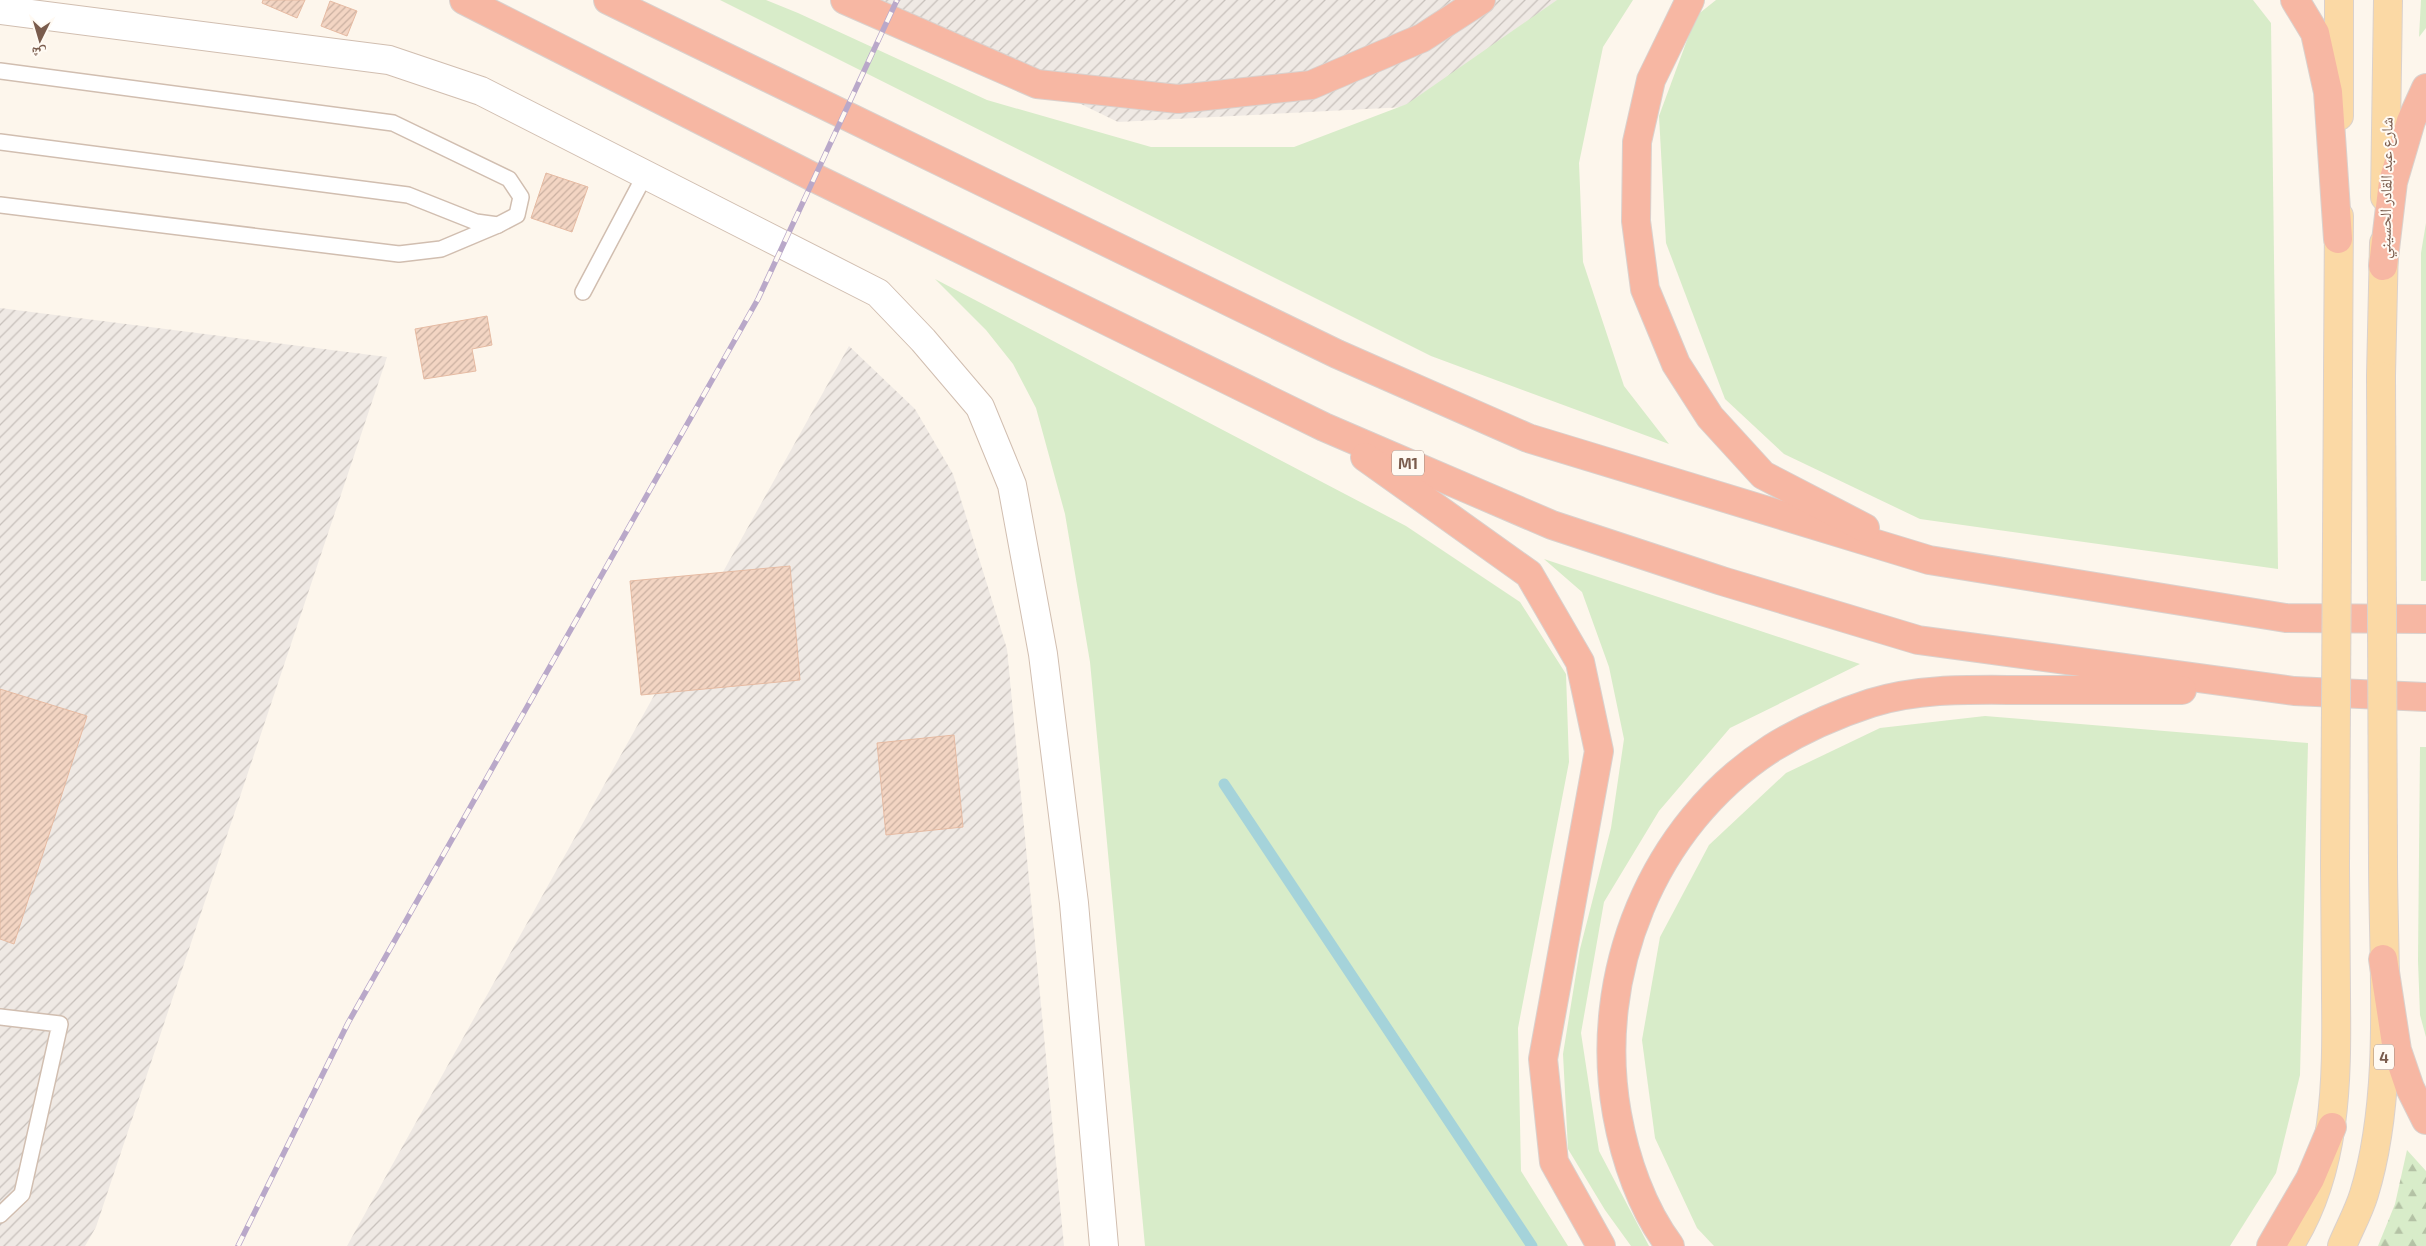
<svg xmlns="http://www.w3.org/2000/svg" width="2426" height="1246" font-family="'Exo 2','Noto Naskh Arabic',sans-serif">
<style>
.industrial{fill:url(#industrial-furrows)}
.forest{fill:url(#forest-firs)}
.garden{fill:#d8ecc9}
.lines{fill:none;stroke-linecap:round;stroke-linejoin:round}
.stream{stroke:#a5d3da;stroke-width:11}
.building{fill:url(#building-hatch);stroke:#e6bba3}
.service-casing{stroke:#d1beb0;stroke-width:18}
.minor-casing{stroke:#d1beb0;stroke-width:30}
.primary-casing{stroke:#dad1cd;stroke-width:30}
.motorway-casing{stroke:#dad1cd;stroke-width:30}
.service{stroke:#fff;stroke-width:15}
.minor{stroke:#fff;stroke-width:28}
.primary{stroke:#fbd9a5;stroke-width:28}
.motorway{stroke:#f7b7a3;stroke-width:28}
.rail-casing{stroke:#b9a8c9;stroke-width:5.5}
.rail{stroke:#fffaf3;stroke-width:4;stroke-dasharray:11;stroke-linecap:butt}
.primary-bridge-casing{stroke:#dad1cd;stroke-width:30;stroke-linecap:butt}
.primary-bridge{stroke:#fbd9a5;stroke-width:28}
.labels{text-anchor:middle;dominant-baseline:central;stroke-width:4;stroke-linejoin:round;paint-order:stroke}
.shield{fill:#fffaf3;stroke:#a28b7f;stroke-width:1}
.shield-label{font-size:15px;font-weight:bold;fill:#7a5c4d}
.street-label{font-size:16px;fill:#7a5c4d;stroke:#fffaf3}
</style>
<defs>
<pattern id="industrial-furrows" width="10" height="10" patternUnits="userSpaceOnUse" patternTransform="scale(1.25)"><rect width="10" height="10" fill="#efe9e4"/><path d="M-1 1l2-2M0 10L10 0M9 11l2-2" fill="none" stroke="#c7c0bb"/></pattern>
<pattern id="forest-firs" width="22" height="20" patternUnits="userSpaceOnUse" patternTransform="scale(1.25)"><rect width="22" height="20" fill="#d8ecc9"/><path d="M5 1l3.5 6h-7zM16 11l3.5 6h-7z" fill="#b4c2a5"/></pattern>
<pattern id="building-hatch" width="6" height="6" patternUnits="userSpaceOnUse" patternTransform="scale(1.25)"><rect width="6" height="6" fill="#f3d5c3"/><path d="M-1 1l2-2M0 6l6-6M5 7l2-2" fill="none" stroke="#cab0a1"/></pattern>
</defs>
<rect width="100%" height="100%" fill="#fdf6ec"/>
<g class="industrial">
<polygon points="865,0 1572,0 1464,104 1118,122"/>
<polygon points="0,308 387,357 96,1227 85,1246 0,1246"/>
<polygon points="849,346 915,409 953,474 1007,649 1064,1246 347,1246"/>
</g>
<polygon class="forest" points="2407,1150 2426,1171 2426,1246 2378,1246 2395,1204"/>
<g class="garden">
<polygon points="720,0 766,0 798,13 987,100 1151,147 1294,147 1407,104 1557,0 1633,0 1603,47 1579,163 1583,262 1624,386 1669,444 1431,356"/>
<polygon points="1716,0 2253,0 2271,23 2278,569 1920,519 1784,454 1725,399 1666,243 1659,116 1696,16"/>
<polygon points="2421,0 2426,0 2426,28 2419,37"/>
<polygon points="2426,223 2426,581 2421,581 2421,253"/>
<polygon points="935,279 1406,526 1520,602 1566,674 1569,762 1518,1028 1521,1171 1568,1246 1145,1246 1090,662 1065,514 1036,408 1013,364 986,330"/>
<polygon points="1544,559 1860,664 1730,728 1659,811 1604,902 1581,1033 1599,1151 1649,1246 1631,1246 1605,1210 1568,1149 1563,1054 1580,949 1611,828 1624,739 1609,667 1582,592"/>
<polygon points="1985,716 2308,743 2300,1075 2276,1173 2230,1246 1714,1246 1697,1228 1655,1138 1642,1040 1660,937 1709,845 1786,773 1880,728"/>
<polygon points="2420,747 2426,747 2426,1037 2420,1015 2418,961"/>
</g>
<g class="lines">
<polyline class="stream" points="1224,784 1532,1246"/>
</g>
<g class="building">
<polygon points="263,0 305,0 297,18 262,3"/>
<polygon points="330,1 357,11 347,36 321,26"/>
<polygon points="546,173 588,187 572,232 531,218"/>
<polygon points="487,316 492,345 472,349 476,371 424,379 415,329"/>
<polygon points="790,566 800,680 641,695 630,581"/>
<polygon points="0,689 87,716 14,944 0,939"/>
<polygon points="954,735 963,827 886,835 877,743"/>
</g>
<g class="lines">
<g class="service-casing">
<g id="service">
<polyline points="0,71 393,123 509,179 521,197 517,215 498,225 476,222 408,195 0,142"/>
<polyline points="0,205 399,254 441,249 498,225"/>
<polyline points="583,292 645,175"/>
<polyline points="0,1017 60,1024 22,1194 0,1215"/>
</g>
</g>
<g class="minor-casing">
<polyline id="minor" points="0,10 389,60 481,91 878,293 923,340 980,407 1012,485 1043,654 1074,903 1104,1246"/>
</g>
<g class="primary-casing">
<g id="primary">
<polyline points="2339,116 2339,0"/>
<polyline points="2385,197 2388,0"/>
<polyline points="2338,374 2339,216"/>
<polyline points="2381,376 2384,243"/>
<path d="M2289 1246C2337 1171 2337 1081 2336 996 2336 953 2335 909 2335 866"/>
<path d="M2342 1246C2349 1229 2359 1211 2364 1194 2395 1094 2383 965 2383 861"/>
</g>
</g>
<g class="motorway-casing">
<g id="motorway">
<polyline points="464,0 819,180 1324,427 1552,525 1722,581 1918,640 2294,691 2426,697"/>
<polyline points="608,0 1337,354 1528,438 1929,560 2286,618 2426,619"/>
<polyline points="845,0 1037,84 1178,99 1311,85 1422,38 1481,0"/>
<polyline points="1690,0 1651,80 1637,142 1636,221 1645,289 1676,364 1710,417 1763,475 1865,528"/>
<polyline points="2295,0 2315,33 2328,92 2338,239"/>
<polyline points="2383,266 2393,182 2411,121 2426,88"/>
<polyline points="1365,457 1529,574 1580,662 1599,751 1543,1059 1554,1162 1601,1246"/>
<polyline points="2383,959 2397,1050 2410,1088 2426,1120"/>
<path d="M1670 1246C1642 1209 1625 1159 1617 1114 1592 975 1652 825 1772 748 1803 729 1837 714 1871 703 1922 687 1977 690 2029 690 2080 690 2131 690 2182 690"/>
<polyline points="2271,1246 2310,1179 2332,1127"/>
</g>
</g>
<use href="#service" class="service"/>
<use href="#minor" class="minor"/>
<use href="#primary" class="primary"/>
<use href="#motorway" class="motorway"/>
<g class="rail-casing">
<polyline id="rail" points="238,1246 348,1023 758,299 897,0"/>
</g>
<use href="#rail" class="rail"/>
<g class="primary-bridge-casing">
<g id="primary-bridge">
<polyline points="2381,376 2383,861"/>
<polyline points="2335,866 2338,374"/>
</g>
</g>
<use href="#primary-bridge" class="primary-bridge"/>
</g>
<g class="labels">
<g class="shield">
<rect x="1392" y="450.5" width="32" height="25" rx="4"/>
<rect x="2374" y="1044.5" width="20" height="25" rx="4"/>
</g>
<g class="shield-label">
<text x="1408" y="463">M1</text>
<text x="2384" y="1057">4</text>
</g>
<g class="street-label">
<text transform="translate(2385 188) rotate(-89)">شارع عبد القادر الحسيني</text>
</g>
</g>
<g transform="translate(40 40) rotate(185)" stroke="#fffaf3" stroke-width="4" paint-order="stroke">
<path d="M0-4L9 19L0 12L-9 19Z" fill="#7a5c4d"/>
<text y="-8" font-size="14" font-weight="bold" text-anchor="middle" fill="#7a5c4d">ش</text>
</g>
</svg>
